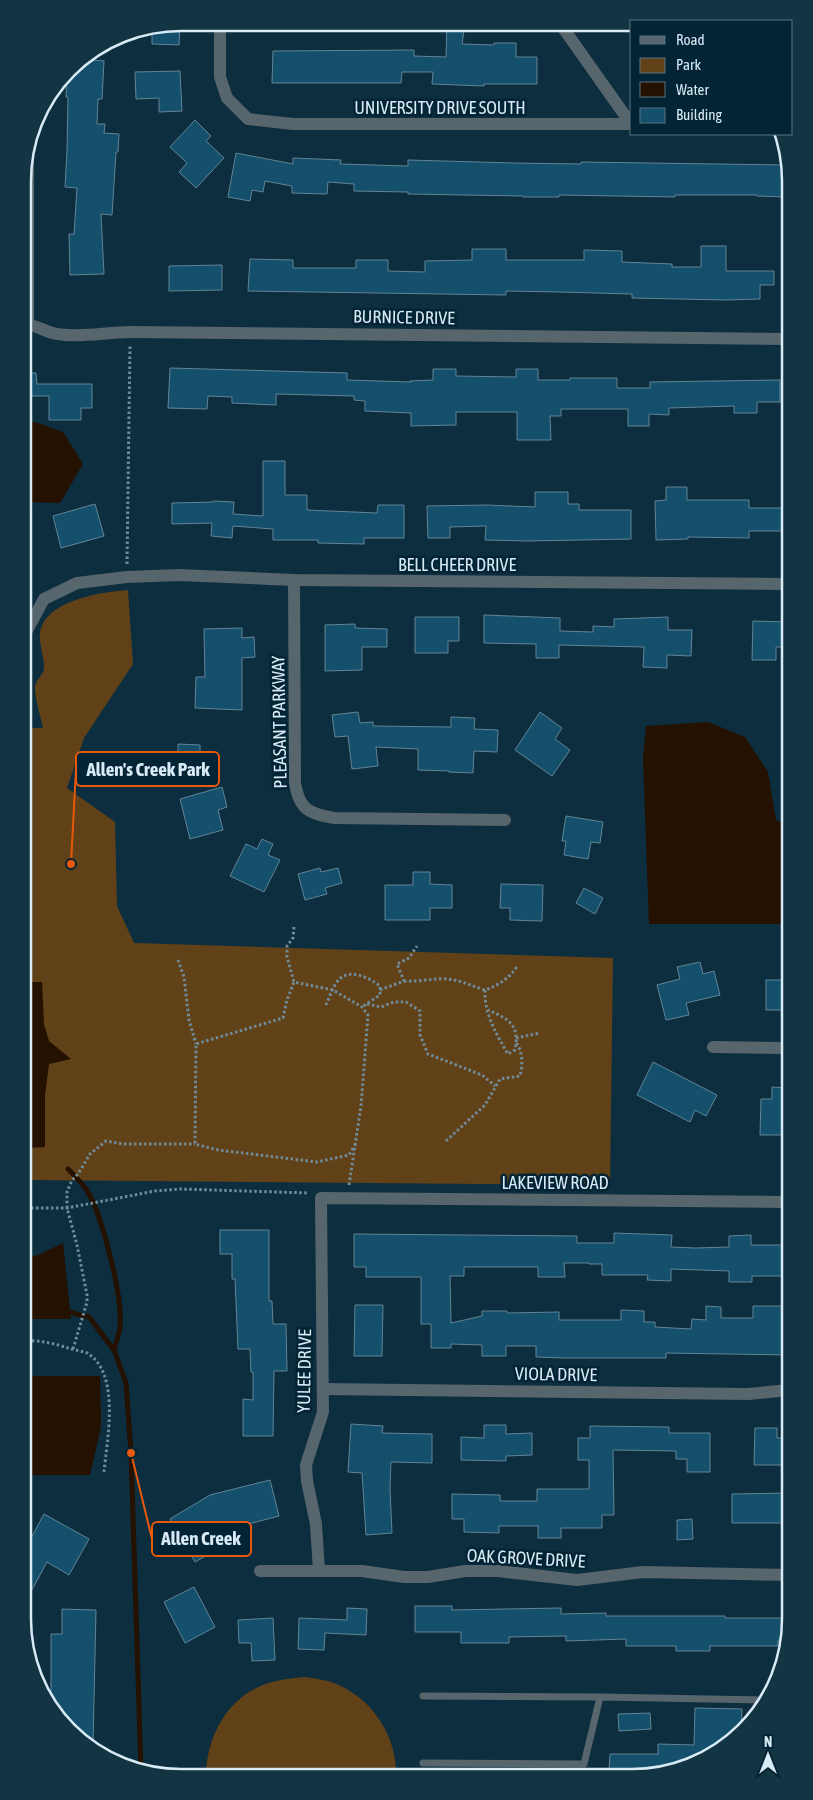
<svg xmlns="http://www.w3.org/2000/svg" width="813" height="1800" font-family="'Asap Condensed',sans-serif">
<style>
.green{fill:#604118}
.water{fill:#241100}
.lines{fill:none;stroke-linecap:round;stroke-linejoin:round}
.stream{stroke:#241100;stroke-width:5}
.building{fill:#144f6b;stroke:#628497}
.path{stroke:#718b98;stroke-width:3;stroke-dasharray:2.5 2.5;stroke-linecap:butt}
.service{stroke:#57656d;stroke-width:7}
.minor{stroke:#57656d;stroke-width:12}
.labels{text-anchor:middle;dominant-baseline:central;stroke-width:5;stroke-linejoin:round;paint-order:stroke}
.street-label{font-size:18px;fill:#d8eaf5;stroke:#022434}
.rim{fill:none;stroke:#d8eaf5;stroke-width:2.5}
.leader{fill:none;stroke:#e8590c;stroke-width:2}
.callout-dot{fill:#e8590c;stroke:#022434;stroke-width:2}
.callout{fill:#022434;stroke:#e8590c;stroke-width:2}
.callout-label{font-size:19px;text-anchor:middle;font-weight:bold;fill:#d8eaf5}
</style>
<rect width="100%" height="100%" fill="#0d2e3e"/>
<g class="green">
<path d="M128 590 133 664 84 738 67 788 115 822 117 906 134 943 613 958 610 1185 26 1180 25 728H43C41 718 34 695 35 686 36 680 43 675 44 669 45 659 37 639 41 628 51 599 103 592 128 590Z"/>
<path d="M305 1677C312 1678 320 1679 328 1681 368 1693 396 1732 396 1773L206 1774C207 1737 227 1699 263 1685 276 1680 291 1678 305 1677Z"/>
</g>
<g class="water">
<polygon points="35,422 63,432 83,464 60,503 24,502 24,424"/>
<polygon points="708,722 745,737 768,772 776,820 787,825 788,924 649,924 643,758 646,726"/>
<polygon points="26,982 42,982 44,1024 49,1041 71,1059 49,1064 45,1095 45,1147 26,1148"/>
<polygon points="63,1243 71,1319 27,1319 27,1255 36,1256"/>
<polygon points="27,1376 100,1376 101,1427 90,1475 27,1475"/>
</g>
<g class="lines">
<g class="stream">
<path d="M68 1169C74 1175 81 1182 86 1189 102 1213 123 1298 120 1327 119 1335 116 1342 114 1350"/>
<polyline points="65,1311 89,1317 114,1350 126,1383 131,1453 141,1770"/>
</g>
</g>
<g class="building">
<polygon points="180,23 179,45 152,44 152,28"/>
<polygon points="447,24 465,24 462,44 494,45 494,43 516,43 516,57 537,57 537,84 484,84 484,86 432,84 433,72 402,72 401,83 272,83 273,51 414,50 414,56 446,57"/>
<polygon points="93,52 92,60 104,61 102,99 98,99 97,124 105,124 104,133 119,134 118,152 116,152 112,215 101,214 104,274 70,275 69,234 74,234 77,188 65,187 67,150 68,97 66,97 67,74 76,62"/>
<polygon points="180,71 182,111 159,112 159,98 136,99 135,72"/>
<polygon points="195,120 211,136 206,141 224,158 196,188 179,172 187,163 170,147"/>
<polygon points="236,153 293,164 293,158 341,160 340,164 408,166 408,160 514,163 581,164 581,162 785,165 785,197 757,196 757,195 675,195 675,197 559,195 559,197 523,197 523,196 408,194 408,192 354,191 354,184 328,182 327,194 292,193 292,186 265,181 263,192 252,190 250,201 228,197"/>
<polygon points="701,246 726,246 726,271 774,271 774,285 760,285 760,299 726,300 632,298 632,294 559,292 506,291 506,295 248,291 250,259 293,260 293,268 356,268 356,260 388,260 388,271 425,272 425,261 472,260 472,249 506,249 506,260 584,260 584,250 622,251 622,262 672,264 672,267 701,267"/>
<polygon points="222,265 222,290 169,291 169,266"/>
<polygon points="170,368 347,373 347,380 411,382 410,381 433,380 433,369 456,369 456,376 516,377 516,369 538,369 538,380 570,380 570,378 617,378 617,388 650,388 650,382 780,380 780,402 757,402 757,413 734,413 734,406 669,408 669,415 649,414 649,426 628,426 628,409 561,409 561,416 550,416 551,440 517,440 517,412 456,412 456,425 411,426 411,413 365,411 365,401 354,400 354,396 276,394 276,405 232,403 232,397 208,396 207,409 168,408"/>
<polygon points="24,373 36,373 37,384 92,384 92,408 81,408 81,420 49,420 49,396 24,396"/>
<polygon points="263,461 285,461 285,495 307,495 307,510 377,513 378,505 404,505 404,538 364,538 364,544 318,543 318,540 273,540 273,529 233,526 232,538 211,536 212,523 172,524 172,503 213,502 213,501 234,502 233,514 263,516"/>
<polygon points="666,487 687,487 687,500 749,500 749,508 786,508 786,531 749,531 749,538 688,537 688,539 656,540 655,501 666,500"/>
<polygon points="535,492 568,492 568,504 579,504 579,510 631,510 631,539 527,541 485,540 486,526 450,527 450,538 428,538 427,506 486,505 535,507"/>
<polygon points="95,504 104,536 61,548 53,516"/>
<polygon points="484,615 560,618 560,631 593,632 593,626 614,627 614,619 668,617 668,630 692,630 691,656 667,655 667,668 643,667 644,647 559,645 559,658 536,658 536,644 484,643"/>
<polygon points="415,617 459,617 459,641 448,641 448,653 415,653"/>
<polygon points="753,621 787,622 787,647 776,647 776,660 752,660"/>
<polygon points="355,624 355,628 387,629 387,647 362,647 362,670 325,671 325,625"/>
<polygon points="242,628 242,638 254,637 255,657 242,658 242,710 195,708 196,677 205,677 204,629"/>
<polygon points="358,712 360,723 373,722 373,726 451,727 451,717 475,718 474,729 498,730 497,752 474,751 473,773 449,772 449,771 418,770 418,749 376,747 378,766 352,769 348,736 335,737 332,715"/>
<polygon points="540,712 562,728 555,739 570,750 552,776 515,750"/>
<polygon points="178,744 200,745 200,775 178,775"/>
<polygon points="222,787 227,807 218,810 223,830 190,839 180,799"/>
<polygon points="566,816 603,822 600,843 591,842 588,859 564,855 566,841 562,841"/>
<polygon points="262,839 273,844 268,855 280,860 264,892 230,876 246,844 257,849"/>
<polygon points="320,868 321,872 338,868 342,883 325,888 327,894 305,900 298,874"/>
<polygon points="413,872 430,872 430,884 452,885 452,908 430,908 430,920 385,920 385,885 413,885"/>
<polygon points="501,884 543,885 542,921 510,920 510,908 500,908"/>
<polygon points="584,888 603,898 595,914 576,903"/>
<polygon points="700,962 703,974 714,971 720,995 686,1003 689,1015 666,1020 657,985 680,979 677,967"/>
<rect x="766" y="980" width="22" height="30"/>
<polygon points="653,1062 717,1095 706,1116 695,1110 690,1122 637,1095"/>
<polygon points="772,1087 788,1088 788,1135 760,1135 761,1099 772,1099"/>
<polygon points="220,1230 269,1230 269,1301 272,1301 273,1324 286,1324 287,1371 274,1371 273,1436 243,1436 243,1399 253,1400 253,1372 251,1372 250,1349 238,1349 235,1279 232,1279 232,1254 220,1254"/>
<polygon points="614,1233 672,1235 671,1247 695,1248 729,1247 729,1236 751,1235 751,1245 785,1245 785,1276 752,1276 752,1282 729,1282 729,1271 671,1269 671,1281 647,1280 648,1275 602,1275 602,1264 589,1264 589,1263 564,1263 565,1277 538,1277 538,1267 464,1267 464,1276 450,1276 451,1323 482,1316 482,1311 507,1311 507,1313 559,1312 559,1320 621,1320 621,1310 644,1311 644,1322 655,1322 655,1327 691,1329 692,1319 706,1320 706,1306 721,1307 721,1318 753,1318 753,1306 789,1306 789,1355 666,1353 666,1358 566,1358 536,1357 536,1346 506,1346 506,1356 482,1356 482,1345 451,1344 451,1348 431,1348 431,1324 421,1324 421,1277 366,1277 366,1267 354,1267 354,1234 577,1236 577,1243 614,1243"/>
<polygon points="355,1305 383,1305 382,1356 354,1356"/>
<polygon points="351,1424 383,1426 382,1433 432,1434 432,1463 391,1462 390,1488 392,1533 366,1535 362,1473 348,1472"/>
<polygon points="484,1425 506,1425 506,1434 532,1433 532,1455 506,1456 506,1461 461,1460 461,1437 484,1438"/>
<polygon points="590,1426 669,1427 669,1433 710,1433 710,1472 687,1472 687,1459 676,1459 676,1451 613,1450 614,1515 602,1515 602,1528 561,1528 561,1538 538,1538 538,1526 499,1526 499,1533 464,1532 464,1519 452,1519 452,1494 500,1495 500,1501 537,1501 537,1489 589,1489 589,1460 578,1460 578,1438 590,1438"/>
<polygon points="755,1428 777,1428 777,1438 789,1438 790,1465 754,1465"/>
<polygon points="270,1480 279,1516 222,1531 210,1539 216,1550 195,1562 170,1519 210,1495"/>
<polygon points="790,1493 790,1523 732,1523 732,1494"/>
<polygon points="44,1514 89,1539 69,1575 47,1562 28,1597 28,1544"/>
<polygon points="692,1519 693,1539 677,1540 677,1520"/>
<polygon points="194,1587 215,1627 185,1643 164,1602"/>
<polygon points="415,1606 452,1606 452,1610 561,1608 561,1614 606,1613 606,1616 725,1616 725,1618 790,1618 790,1629 788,1640 778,1640 778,1646 710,1646 710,1651 676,1651 676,1646 626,1646 626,1639 566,1641 566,1636 509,1637 509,1643 461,1643 461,1632 415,1632"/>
<polygon points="347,1608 367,1609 366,1635 325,1633 324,1650 298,1649 299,1618 347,1620"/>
<polygon points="62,1609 96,1610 93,1746 76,1738 62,1721 62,1713 54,1713 51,1709 51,1634 62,1634"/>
<polygon points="273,1618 275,1660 252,1661 251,1643 239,1643 238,1620"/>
<polygon points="695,1708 742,1709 741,1732 720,1751 673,1772 609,1772 610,1754 658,1754 658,1744 694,1745"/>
<polygon points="650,1713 651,1729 619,1731 618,1714"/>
</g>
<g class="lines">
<g class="path">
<polyline points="127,564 130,345"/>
<polyline points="294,927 293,938 287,946 287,957 294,982"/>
<polyline points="178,960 184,977 189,1020 196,1044"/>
<path d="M404 981C418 982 433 978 447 979 460 980 472 986 485 990 499 985 510 978 518 965"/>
<polyline points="380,990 404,981 397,964 409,958 417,946"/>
<path d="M485 990C484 1013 496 1034 508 1054L515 1050C520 1025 509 1019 488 1010"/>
<polyline points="367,1004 381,1007 394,1002 406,1002 420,1011 420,1035 428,1054 482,1075 495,1086"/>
<path d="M326 1005C329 998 332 989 337 982 347 967 369 977 380 986V995L362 1007"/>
<polyline points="516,1038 540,1033"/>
<path d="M446 1141 485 1105 500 1079 520 1076C523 1064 523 1053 516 1042"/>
<polyline points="349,1185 361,1106 368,1015 362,1007 333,990 294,982 287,1000 283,1018 196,1044 195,1144 218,1150 317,1162 349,1155 356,1143"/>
<polyline points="26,1208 67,1208 155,1191 180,1189 309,1193"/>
<path d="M27 1341C40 1340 56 1344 68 1348 74 1350 82 1351 87 1353 121 1373 107 1440 104 1472"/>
<polyline points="73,1349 87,1302 87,1295 77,1245 67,1208 67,1192 72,1180 78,1174 90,1154 106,1141 123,1144 195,1144"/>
</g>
<g class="service">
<polyline points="423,1696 600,1697"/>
<polyline points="423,1763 584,1764 600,1697 766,1700"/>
</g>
<g class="minor">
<polyline points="220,23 220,77 227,98 248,119 293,124 632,124"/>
<polyline points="561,25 631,124"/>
<path d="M23 324C35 324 45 332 57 334 81 338 106 332 131 332L786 339"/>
<polyline points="28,324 28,150"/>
<path d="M294 580 295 783C299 809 309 814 334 818L505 820"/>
<polyline points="24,636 44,599 77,583 127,577 178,575 294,580 787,584"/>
<polyline points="713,1047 788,1048"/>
<polyline points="323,1389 748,1394 789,1390"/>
<polyline points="260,1571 362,1571 404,1577 428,1577 465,1571 498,1571 577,1580 643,1572 790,1575"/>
<polyline points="319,1571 316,1524 307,1481 306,1465 323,1412 321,1198 789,1202"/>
</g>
</g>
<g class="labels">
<g class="street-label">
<text x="440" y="107">UNIVERSITY DRIVE SOUTH</text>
<text transform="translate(404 317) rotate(1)">BURNICE DRIVE</text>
<text x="457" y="564">BELL CHEER DRIVE</text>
<text transform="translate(279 722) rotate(-91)">PLEASANT PARKWAY</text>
<text x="555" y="1182">LAKEVIEW ROAD</text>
<text transform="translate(304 1371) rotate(-89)">YULEE DRIVE</text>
<text transform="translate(556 1374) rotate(1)">VIOLA DRIVE</text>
<text transform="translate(526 1558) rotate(3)">OAK GROVE DRIVE</text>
</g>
</g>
<path d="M0 0H813V1800H0ZM181 31H632A150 150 0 0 1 782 181V1619A150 150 0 0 1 632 1769H181A150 150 0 0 1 31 1619V181A150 150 0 0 1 181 31Z" fill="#133443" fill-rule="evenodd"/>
<path class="rim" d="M181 31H632A150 150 0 0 1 782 181V1619A150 150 0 0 1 632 1769H181A150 150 0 0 1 31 1619V181A150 150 0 0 1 181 31Z"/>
<path class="leader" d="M71 864L76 769M131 1453L152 1539"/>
<g class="callout-dot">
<circle cx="71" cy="864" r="5"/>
<circle cx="131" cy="1453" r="5"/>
</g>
<g class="callout">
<rect x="76" y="752" width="143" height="34" rx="5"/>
<rect x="152" y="1522" width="99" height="34" rx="5"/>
</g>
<g class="callout-label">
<text x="148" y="776">Allen's Creek Park</text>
<text x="201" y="1545">Allen Creek</text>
</g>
<rect x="630" y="20" width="162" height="115" fill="#022434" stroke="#587381"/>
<rect x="640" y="36" width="25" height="8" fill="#57656d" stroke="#587381"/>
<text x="676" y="45" font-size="15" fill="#d8eaf5">Road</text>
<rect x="640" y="58" width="25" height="15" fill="#604118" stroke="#587381"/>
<text x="676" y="70" font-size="15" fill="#d8eaf5">Park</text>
<rect x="640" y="82" width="25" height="15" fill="#241100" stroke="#587381"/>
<text x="676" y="95" font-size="15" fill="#d8eaf5">Water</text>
<rect x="640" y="108" width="25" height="15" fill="#144f6b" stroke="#587381"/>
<text x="676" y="120" font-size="15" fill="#d8eaf5">Building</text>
<g transform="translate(768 1755)" stroke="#022434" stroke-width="4" paint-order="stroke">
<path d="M0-4L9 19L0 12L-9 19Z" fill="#d8eaf5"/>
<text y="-8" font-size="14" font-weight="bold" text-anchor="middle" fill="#d8eaf5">N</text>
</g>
</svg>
